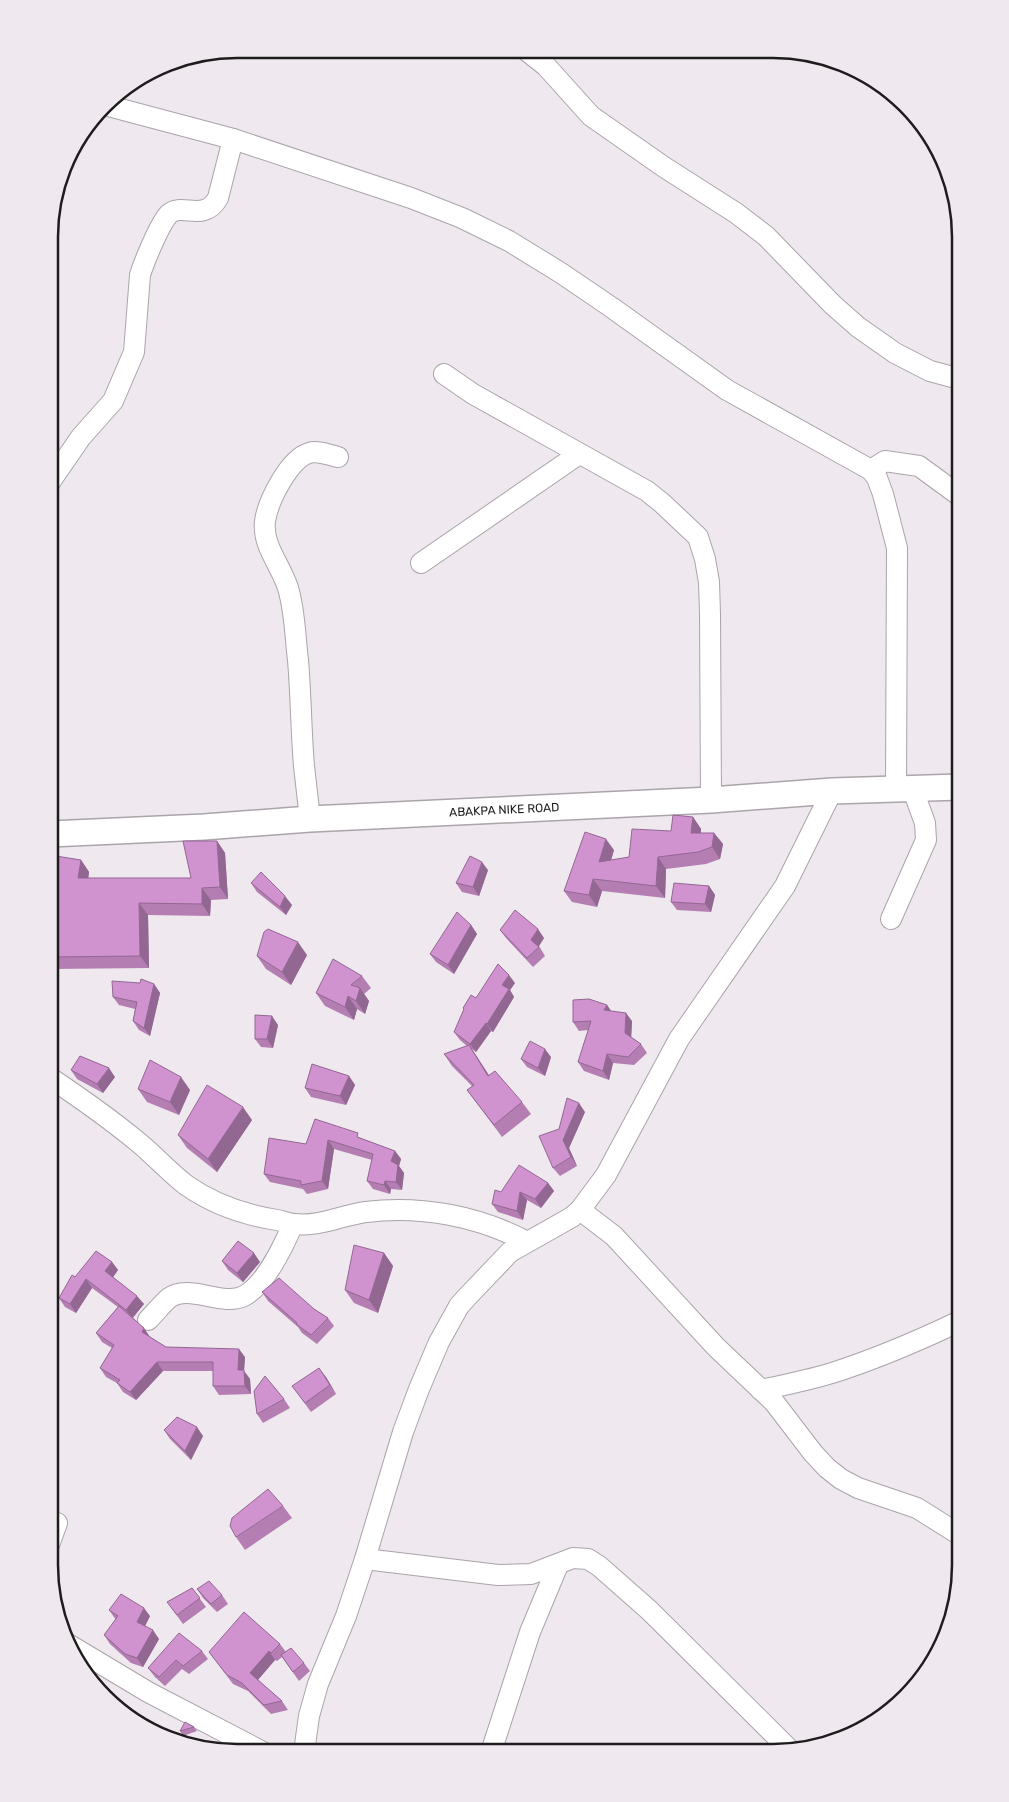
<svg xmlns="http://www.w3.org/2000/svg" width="1009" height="1802" font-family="Rubik,sans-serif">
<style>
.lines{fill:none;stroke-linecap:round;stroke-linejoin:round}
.minor-casing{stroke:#aba4aa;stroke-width:22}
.major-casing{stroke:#aba4aa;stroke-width:28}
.minor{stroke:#fff;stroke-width:20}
.major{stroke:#fff;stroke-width:25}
.wall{fill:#b47eb3}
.shaded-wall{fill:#926792}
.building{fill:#d193d0;stroke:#926792}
.labels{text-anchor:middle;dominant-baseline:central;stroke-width:5;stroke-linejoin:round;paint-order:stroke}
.street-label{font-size:12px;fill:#1f1c1e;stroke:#efe8ee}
.rim{fill:none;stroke:#1f1c1e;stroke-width:2.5}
</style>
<rect width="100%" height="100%" fill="#efe8ee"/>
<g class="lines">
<g class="minor-casing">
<g id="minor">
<polyline points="527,51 546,66 591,116 664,167 736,213 766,236 833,305 858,327 895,353 930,371 960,379"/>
<polyline points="105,105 233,139 411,198 462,218 509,241 561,273 611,307 727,390 871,470 877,478 883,494 897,548 896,789"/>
<polyline points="444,374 473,394 647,491 662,503 698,537 705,559 709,582 710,614 711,800"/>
<polyline points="871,470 885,461 919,466 960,496"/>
<path d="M50 482 81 437 113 401 134 352 140 275C144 262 160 223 169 214 182 202 204 223 218 198L233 139"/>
<polyline points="421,563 579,454"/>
<path d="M310 819C308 801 306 783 304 766 301 730 301 695 298 660 295 636 295 611 288 588 281 565 262 546 265 521 268 501 289 459 309 453 318 450 329 455 338 457"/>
<polyline points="891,919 926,840 925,823 913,790"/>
<path d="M49 1077C79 1097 110 1119 138 1142 154 1155 169 1172 186 1185 213 1204 245 1215 277 1220 283 1221 289 1224 295 1224 320 1227 342 1215 366 1212 420 1205 479 1216 527 1242"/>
<polyline points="580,1210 614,1236 716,1347 774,1402 813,1453 827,1468 841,1479 858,1488 917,1508 960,1535"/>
<path d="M148 1320C155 1313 162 1304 169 1298 189 1283 222 1307 244 1296 265 1285 284 1245 293 1224"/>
<path d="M761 1390C785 1385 809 1380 832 1373 876 1359 918 1341 960 1321"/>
<polyline points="49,1545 57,1523"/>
<polyline points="365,1559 498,1575 531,1574 573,1558 588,1559 599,1566 649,1610 790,1750"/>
<polyline points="68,1644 148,1692 263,1752"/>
<polyline points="304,1752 309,1716 318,1684 346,1616 365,1559 403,1432 419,1389 439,1342 459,1306 467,1297 510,1252 572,1217 580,1210 606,1175 679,1039 785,886 832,791"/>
<polyline points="491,1752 530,1632 558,1565"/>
</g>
</g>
<g class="major-casing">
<g id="major">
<path id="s1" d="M50 834 204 827 310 819 711 800 832 791 960 787"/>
</g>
</g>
<use href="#minor" class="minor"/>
<use href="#major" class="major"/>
</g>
<g class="wall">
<polygon points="693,817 701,829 701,833 714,833 723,844 720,859 706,864 666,869 665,898 602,891 597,907 572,902 564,891 614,850 611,860 629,857"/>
<polygon points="217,841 225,853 228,899 211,900 210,916 148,915 149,968 52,969 52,973 49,973 50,912 51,912 81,860 89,872 88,878 191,878"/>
<polygon points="488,870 479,896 462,892 456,883"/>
<polygon points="251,883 292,905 286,915 257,892"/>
<polygon points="709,886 715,895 711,912 677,910 671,902"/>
<polygon points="471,925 477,934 454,974 436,962 430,954"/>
<polygon points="500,930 544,938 539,946 545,956 533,967 506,938"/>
<polygon points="307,955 291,985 266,969 257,956"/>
<polygon points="362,976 371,988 364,994 369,1001 365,1014 357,1009 354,1020 325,1006 316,993"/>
<polygon points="515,983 510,990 514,997 493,1032 491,1031 476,1052 472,1049 489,1075 522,1102 531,1114 502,1137 467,1090 472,1086 452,1066 444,1054 467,1046 460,1040 454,1032 464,1009 463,1008 476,998"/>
<polygon points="154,984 160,993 150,1036 139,1030 133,1021 135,1009 119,1005 113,997"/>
<polygon points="607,1005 611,1011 632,1021 631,1037 641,1044 647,1053 634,1065 613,1063 609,1080 584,1071 578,1062 588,1030 579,1031 573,1022"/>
<polygon points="278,1025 273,1048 261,1047 255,1039"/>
<polygon points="551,1057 545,1076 527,1067 521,1059"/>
<polygon points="71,1070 115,1077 103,1093 77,1079"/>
<polygon points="349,1076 355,1085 346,1105 311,1097 305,1088"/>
<polygon points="138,1089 190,1090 179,1115 147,1102"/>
<polygon points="585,1112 569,1148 577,1166 560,1176 553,1168 559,1129"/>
<polygon points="315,1119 361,1138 395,1151 401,1159 399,1166 404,1173 402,1190 391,1189 390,1194 373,1189 367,1181 372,1160 334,1149 328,1189 307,1194 303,1189 270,1182 264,1174 306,1144"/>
<polygon points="252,1120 217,1172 187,1148 178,1135"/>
<polygon points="548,1183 554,1191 541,1208 527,1200 523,1220 498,1212 492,1204 501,1192"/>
<polygon points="384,1253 393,1266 378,1313 354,1303 345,1290"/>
<polygon points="222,1261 260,1262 243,1282 228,1270"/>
<polygon points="112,1262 118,1270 113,1277 144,1304 133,1318 150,1337 166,1347 245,1357 244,1371 250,1379 251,1394 219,1395 213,1386 213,1371 163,1371 136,1400 123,1392 117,1383 106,1377 100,1368 112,1348 102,1342 96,1333 118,1307 92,1288 76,1313 65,1307 59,1298 75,1277"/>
<polygon points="262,1292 314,1309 328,1318 334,1326 317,1344 302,1333 298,1327 268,1301"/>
<polygon points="326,1377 336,1394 311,1412 292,1386"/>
<polygon points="284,1399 290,1408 263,1423 257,1414"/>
<polygon points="164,1430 203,1436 191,1460 170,1439"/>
<polygon points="283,1506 292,1518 245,1550 236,1537"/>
<polygon points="192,1588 206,1607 183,1624 167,1602"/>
<polygon points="197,1589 222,1595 228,1604 217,1612 203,1598"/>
<polygon points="109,1610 150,1616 145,1626 159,1639 143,1667 131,1663 110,1644 104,1635 116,1620"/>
<polygon points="280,1644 286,1652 304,1663 310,1671 299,1681 282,1657 277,1661 275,1660 258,1680 282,1701 288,1710 271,1714 248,1691 233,1684 209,1652"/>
<polygon points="202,1651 208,1659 189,1674 182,1669 165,1686 155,1677 148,1668"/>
<polygon points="194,1727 197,1731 183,1736 180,1731"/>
<polygon points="231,1748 249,1752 233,1752"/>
</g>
<g class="shaded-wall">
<polygon points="693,817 701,829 700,845 691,833"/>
<polygon points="714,833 723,844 720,859 712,847"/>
<polygon points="606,839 614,850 607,874 599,862"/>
<polygon points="217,841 225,853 228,899 220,887"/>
<polygon points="658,857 666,869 665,898 656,886"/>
<polygon points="81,860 89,872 87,890 78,878"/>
<polygon points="482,862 488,870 479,896 473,887"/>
<polygon points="593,879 602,891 597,907 589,895"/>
<polygon points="709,886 715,895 711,912 705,904"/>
<polygon points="202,888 211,900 210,916 202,904"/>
<polygon points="285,896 292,905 286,915 280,907"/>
<polygon points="139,903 148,915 149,968 140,956"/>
<polygon points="471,925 477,934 454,974 448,965"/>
<polygon points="538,929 544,938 537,949 531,940"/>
<polygon points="298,942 307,955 291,985 282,972"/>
<polygon points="49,965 52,969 52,973 49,970"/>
<polygon points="509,975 515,983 510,990 514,997 493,1032 487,1024 502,985"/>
<polygon points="154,984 160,993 150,1036 144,1028"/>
<polygon points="360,988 369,1001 365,1014 356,1001"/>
<polygon points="348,996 357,1009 354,1020 345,1007"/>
<polygon points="607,1005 613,1014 604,1010"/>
<polygon points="626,1013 632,1021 631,1042 625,1033"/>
<polygon points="272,1016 278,1025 273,1048 267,1039"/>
<polygon points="486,1023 491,1031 476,1052 470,1044"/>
<polygon points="469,1045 477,1057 496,1087 488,1076"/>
<polygon points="545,1049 551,1057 545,1076 538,1068"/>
<polygon points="607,1054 613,1063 609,1080 603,1071"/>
<polygon points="109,1068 115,1077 103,1093 97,1084"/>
<polygon points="349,1076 355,1085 346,1105 340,1096"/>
<polygon points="181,1077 190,1090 179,1115 170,1102"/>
<polygon points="579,1103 585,1112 569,1148 577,1166 571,1157 563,1140"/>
<polygon points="243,1107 252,1120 217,1172 208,1159"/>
<polygon points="328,1140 334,1149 328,1189 322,1181"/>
<polygon points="395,1151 401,1159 399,1166 404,1173 402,1190 396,1182 391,1161"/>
<polygon points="385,1181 391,1189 390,1194 384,1185"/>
<polygon points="548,1183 554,1191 541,1208 535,1199"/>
<polygon points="520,1192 527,1200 523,1220 517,1211"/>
<polygon points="254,1253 260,1262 243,1282 237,1273"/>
<polygon points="384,1253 393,1266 378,1313 369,1300"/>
<polygon points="112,1262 118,1270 111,1280 105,1271"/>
<polygon points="86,1279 92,1288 76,1313 70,1304"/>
<polygon points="137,1296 144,1304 132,1318 126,1310"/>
<polygon points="144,1328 150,1337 142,1332"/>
<polygon points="239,1349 245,1357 244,1371 250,1379 251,1394 245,1386 238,1370"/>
<polygon points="157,1362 163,1371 136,1400 130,1392"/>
<polygon points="319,1368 326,1377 336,1394 330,1385"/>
<polygon points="197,1427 203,1436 191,1460 185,1451"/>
<polygon points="144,1608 150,1616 143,1630 137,1622"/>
<polygon points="153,1630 159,1639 143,1667 137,1658"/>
<polygon points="269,1651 275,1660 256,1682 250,1673"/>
</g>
<g class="building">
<polygon points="673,815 693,817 691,833 714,833 712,847 698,852 658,857 656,886 593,879 589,895 564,891 585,832 606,839 599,862 629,857 632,829 671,831"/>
<polygon points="183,841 217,841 220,887 202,888 202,904 139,903 140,956 49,957 50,912 51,912 56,856 81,860 78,878 191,878"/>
<polygon points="470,856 482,862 473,887 456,883"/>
<polygon points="261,872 285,896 280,907 251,883"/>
<polygon points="674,883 709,886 705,904 671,902"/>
<polygon points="515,910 538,929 531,940 539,947 527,958 500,930"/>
<polygon points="457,912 471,925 448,965 430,954"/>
<polygon points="268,929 298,942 282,972 257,956 264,932"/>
<polygon points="333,959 362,976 351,985 360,988 356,1001 348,996 345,1007 316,993"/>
<polygon points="498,964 509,975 502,985 509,989 487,1024 486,1023 470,1044 454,1032 464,1009 463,1008 471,995 476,998"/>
<polygon points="141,979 154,984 144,1028 133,1021 137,1002 113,997 112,981 140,983"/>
<polygon points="589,999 607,1005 604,1010 626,1013 625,1033 641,1044 628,1057 607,1054 603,1071 578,1062 591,1021 573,1022 573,1000"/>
<polygon points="255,1015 272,1016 267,1039 255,1039"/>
<polygon points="530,1041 545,1049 538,1068 521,1059"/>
<polygon points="469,1045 488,1076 495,1071 522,1102 494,1125 467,1090 474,1085 444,1054"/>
<polygon points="80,1056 109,1068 97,1084 71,1070"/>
<polygon points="150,1060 181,1077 170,1102 138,1089"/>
<polygon points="312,1064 349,1076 340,1096 305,1088"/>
<polygon points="207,1085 243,1107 208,1159 178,1135"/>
<polygon points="567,1098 579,1103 563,1140 571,1157 553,1168 539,1136 559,1129"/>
<polygon points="315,1119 358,1133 357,1137 395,1151 391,1161 398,1165 396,1182 385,1181 384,1185 367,1181 373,1154 328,1140 322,1181 301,1185 301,1181 264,1174 269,1138 306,1144"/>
<polygon points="519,1165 548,1183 535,1199 520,1192 517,1211 492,1204 495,1190 501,1192"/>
<polygon points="238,1241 254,1253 237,1273 222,1261"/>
<polygon points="354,1245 384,1253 369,1300 345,1290"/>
<polygon points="96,1251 112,1262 105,1271 137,1296 126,1310 86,1279 70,1304 59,1298 72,1275 75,1277"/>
<polygon points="279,1278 314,1309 328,1318 311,1335 296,1324 297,1323 262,1292"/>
<polygon points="119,1306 144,1328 142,1332 166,1347 239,1349 238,1370 244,1370 245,1386 213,1386 213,1362 157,1362 130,1392 117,1383 120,1380 100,1368 114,1345 96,1333"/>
<polygon points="319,1368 330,1385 305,1403 292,1386"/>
<polygon points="265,1376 284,1399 257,1414 254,1391"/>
<polygon points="177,1417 197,1427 185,1451 164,1430"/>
<polygon points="268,1489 283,1506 236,1537 230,1526 232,1518"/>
<polygon points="209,1581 222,1595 211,1604 197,1589"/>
<polygon points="192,1588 200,1598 177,1615 167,1602"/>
<polygon points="121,1594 144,1608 137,1622 153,1630 137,1658 125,1654 104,1635 118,1616 109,1610"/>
<polygon points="244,1612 280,1644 271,1653 269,1651 250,1673 282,1701 264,1705 242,1683 227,1675 209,1652"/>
<polygon points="179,1633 202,1651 183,1666 176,1660 159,1677 148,1668"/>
<polygon points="291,1648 304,1663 293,1672 281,1655"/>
<polygon points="139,1718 153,1730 152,1731 136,1721"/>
<polygon points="185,1722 194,1727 180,1731"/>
<polygon points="232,1744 249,1752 242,1752 231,1748"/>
</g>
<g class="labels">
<g class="street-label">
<text stroke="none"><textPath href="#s1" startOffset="455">ABAKPA NIKE ROAD</textPath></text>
</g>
</g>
<path d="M0 0H1009V1802H0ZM237 58H773A179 179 0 0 1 952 237V1565A179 179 0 0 1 773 1744H237A179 179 0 0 1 58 1565V237A179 179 0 0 1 237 58Z" fill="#efe8ee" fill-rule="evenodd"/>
<path class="rim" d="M237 58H773A179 179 0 0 1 952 237V1565A179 179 0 0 1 773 1744H237A179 179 0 0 1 58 1565V237A179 179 0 0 1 237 58Z"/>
</svg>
